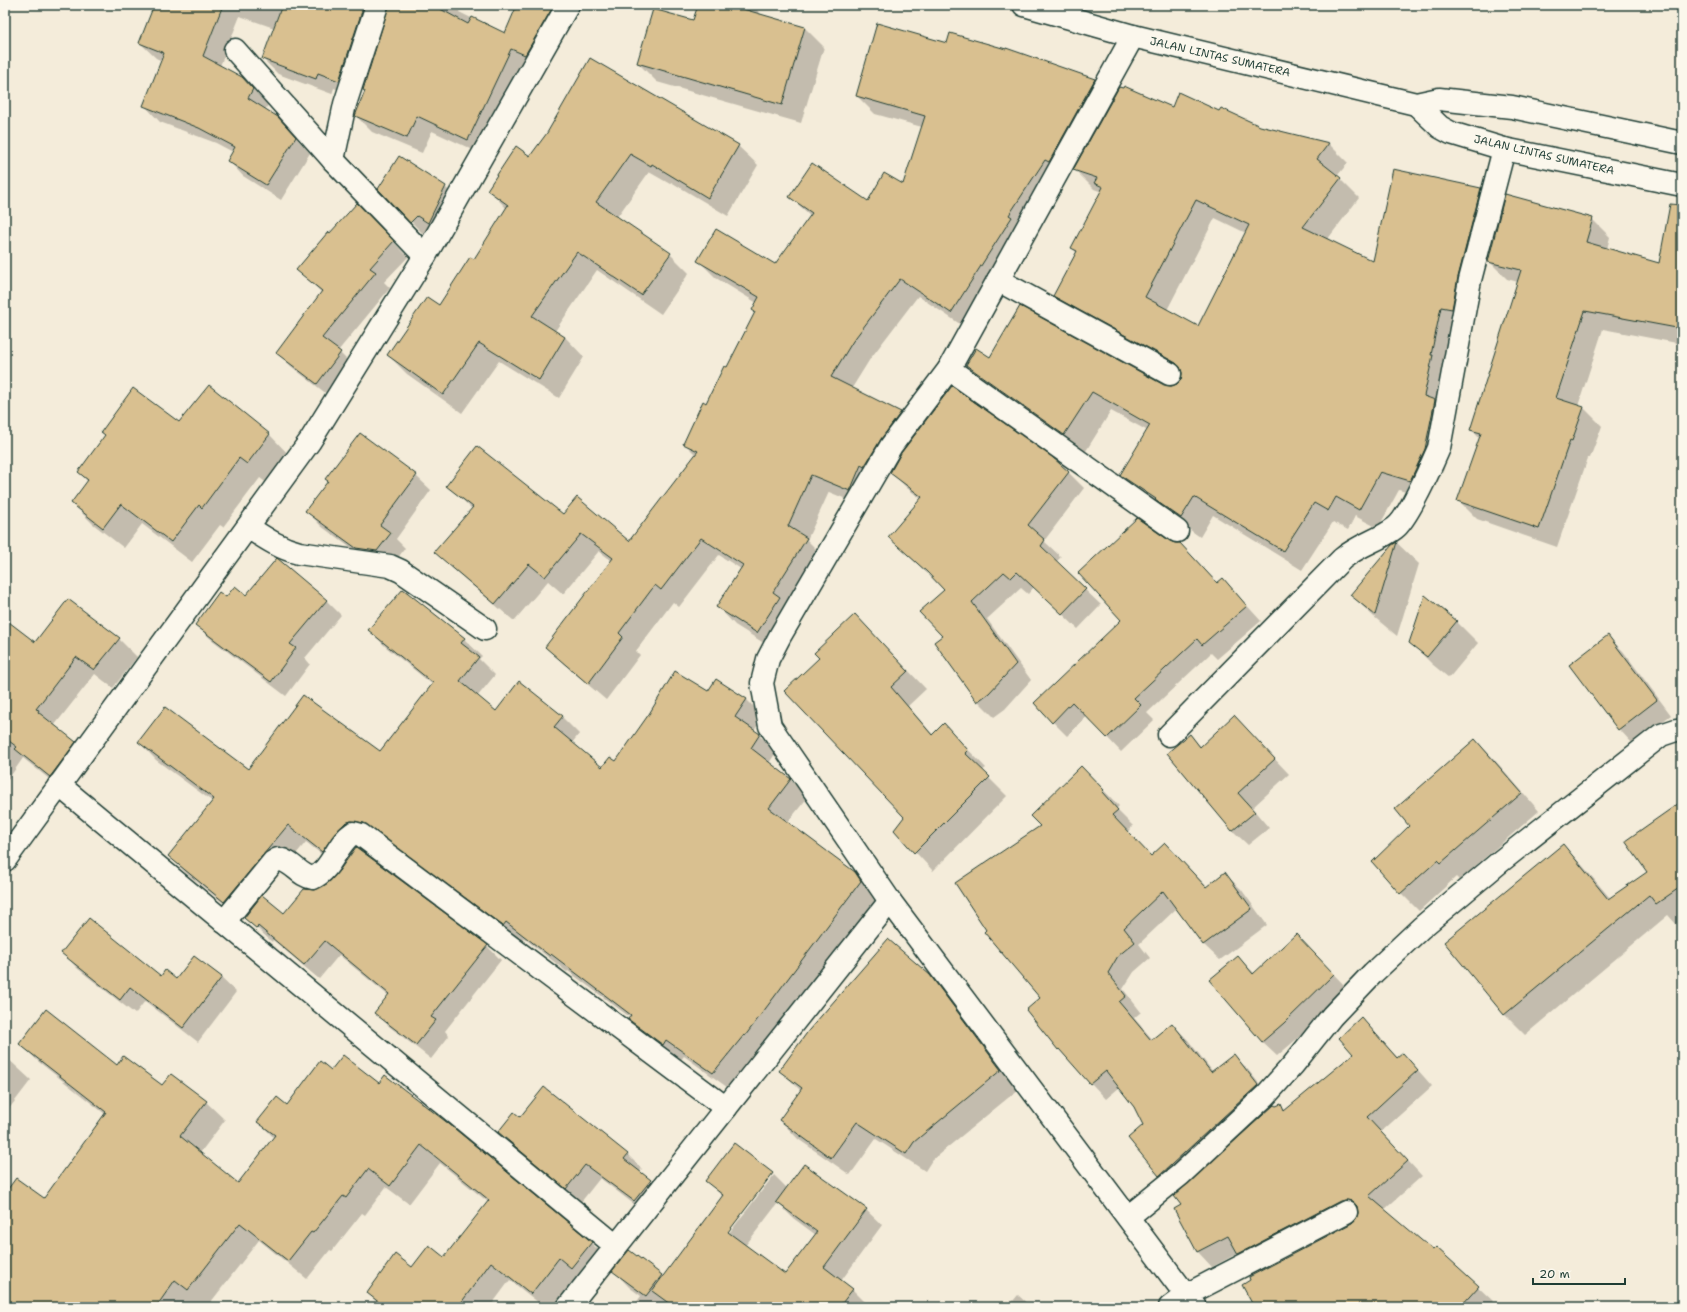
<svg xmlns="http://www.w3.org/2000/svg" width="1687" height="1312" font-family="'Shantell Sans',sans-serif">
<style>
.shadow{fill:#0003;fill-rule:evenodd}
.building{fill:#d9c090;stroke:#1f3d34;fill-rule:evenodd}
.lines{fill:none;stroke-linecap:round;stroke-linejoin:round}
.minor-casing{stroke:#1f3d34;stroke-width:25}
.trunk-casing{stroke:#1f3d34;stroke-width:25}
.minor{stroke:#fbf7ec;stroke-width:22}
.trunk{stroke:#fbf7ec;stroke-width:22}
.labels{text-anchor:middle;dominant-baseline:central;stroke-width:3;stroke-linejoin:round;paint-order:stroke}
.street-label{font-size:11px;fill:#1f3d34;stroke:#fbf7ec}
</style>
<rect width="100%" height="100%" fill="#f4ecda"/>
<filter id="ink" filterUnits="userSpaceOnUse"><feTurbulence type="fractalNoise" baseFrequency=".025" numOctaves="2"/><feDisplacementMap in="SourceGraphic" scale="8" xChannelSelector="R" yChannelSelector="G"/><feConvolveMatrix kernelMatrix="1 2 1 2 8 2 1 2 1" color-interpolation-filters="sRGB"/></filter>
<g filter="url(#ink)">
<g class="shadow">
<polygon points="155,5 462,5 459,12 506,35 518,5 578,5 484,155 432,131 422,153 372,132 356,116 366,92 390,8 384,11 355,96 334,88 332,94 278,74 263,59 274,28 240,16 220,66 242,78 268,105 265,110 278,118 310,153 281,200 243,176 228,160 233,152 216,143 160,122 145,106 162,61 156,58 140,43"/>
<polygon points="699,5 752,5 762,15 805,28 824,47 801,123 657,82 638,63 694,21"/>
<polygon points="948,44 1095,80 1112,97 1067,179 1062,177 969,330 918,296 870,359 852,388 901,412 919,431 1068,472 1084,488 1044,541 1061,557 1056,562 1101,605 1078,629 1034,587 1028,594 1021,588 987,619 1031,680 1005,709 994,717 978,701 943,637 945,590 889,537 921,499 907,488 890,471 882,484 879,482 868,508 829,492 807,540 824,557 775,650 735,625 718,607 741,569 719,555 679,607 673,602 636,651 640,655 606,700 564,664 546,647 612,561 599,551 563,594 548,581 514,621 453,569 436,552 472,509 448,486 563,515 629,543 696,455 684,443 727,368 756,312 757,303 716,278 698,260 775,266 811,216 790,197 868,203 904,186 922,127 875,114 857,96"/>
<path d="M1172 108 1220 112 1260 127 1329 144 1348 163 1337 176 1359 198 1327 240 1374 263 1481 189 1500 208 1477 296 1444 469 1429 499 1399 490 1378 528 1355 516 1348 530 1333 522 1302 570 1213 515 1200 537 1140 494 1121 475 1148 431 1111 411 1084 454 986 384 967 365 990 358 1171 387 1177 385 1182 381 1183 375 1073 315 1054 296 1077 253 1072 248 1102 192 1094 189 1075 170ZM1215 218 1246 233 1198 327 1167 310Z"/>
<polygon points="738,146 758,165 728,216 671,182 670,184 649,172 617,217 670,254 689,273 661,314 597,270 555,331 565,337 584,357 559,398 499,361 462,413 407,374 388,355 440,306 474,260 507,209 488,189 531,158"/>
<polygon points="445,187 460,202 426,237 379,188"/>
<polygon points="372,219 408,257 384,282 390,288 338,351 355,368 332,398 292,367 277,353 322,293 298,270 330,235"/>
<polygon points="1592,219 1610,237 1607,249 1659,264 1682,249 1682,344 1603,329 1578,406 1584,408 1602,426 1590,458 1588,458 1557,547 1477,519 1459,501 1480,439 1471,429 1518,282 1507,279 1489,261"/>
<polygon points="209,387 270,435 290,456 268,484 260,478 223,527 220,525 192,562 142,524 124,548 93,524 72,503 88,482 79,472 179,424"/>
<polygon points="360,434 416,476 431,490 396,539 405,548 392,566 371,563 321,526 307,511 329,481"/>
<polygon points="1397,543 1419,564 1397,636 1373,616 1351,595 1393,546"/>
<polygon points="1194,558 1218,584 1223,579 1261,621 1217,659 1211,653 1147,713 1154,720 1121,752 1087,716 1067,736 1053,722"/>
<polygon points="277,560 327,601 341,615 305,658 310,664 286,696 211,639 196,625 227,599 246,596"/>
<path d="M403 590 464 639 482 656 479 659 495 675 477 697 496 712 562 717 579 734 572 743 602 768 616 763 709 692 746 699 763 716 754 731 777 751 769 763 791 780 808 797 787 823 855 873 872 891 878 899 763 1053 731 1090 684 1056 680 1061 647 1036 630 1019 631 1018 568 971 567 972 524 938 521 942 367 838 355 847 487 946 501 960 445 1031 449 1036 431 1059 390 1027 376 1013 389 996 339 955 319 979 273 940 272 942 244 916 242 918 186 873 169 856 213 802 156 760 139 742 248 771 380 752 433 685 386 647 369 630ZM306 842 339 868 350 854 351 855 340 871 329 884 315 891 284 914 261 896Z"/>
<polygon points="69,600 119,639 137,657 113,688 95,674 54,726 75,742 93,760 68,794 23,758 5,784 5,620 35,643"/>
<polygon points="5,612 8,615 5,619"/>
<polygon points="855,615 926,689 908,706 933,735 944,725 986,768 982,771 1007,796 933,871 895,830 906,817 820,658"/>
<polygon points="1456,621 1478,643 1449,678 1432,664 1410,642"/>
<polygon points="1608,637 1623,651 1671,715 1633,744 1619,729"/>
<polygon points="1234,716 1289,774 1252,808 1269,828 1248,845 1233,831 1168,754 1190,735 1201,747"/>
<polygon points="1475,740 1493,758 1539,811 1459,880 1456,877 1419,911 1401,893 1411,827"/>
<polygon points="1081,767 1119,806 1116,809 1133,826 1127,832 1151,857 1181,860 1207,887 1225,874 1241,889 1267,925 1220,960 1204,945 1177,908 1139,944 1150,958 1134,972 1123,989 1141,1012 1134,1018 1153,1040 1172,1024 1188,1040 1213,1072 1234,1055 1249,1071 1273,1101 1175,1191 1159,1176 1144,1126 1135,1106 1120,1087 1106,1099 1059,1049 1042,998 1041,826"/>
<polygon points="1682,802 1682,920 1676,924 1668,915 1525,1035 1505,1015 1445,942 1562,845 1582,865 1610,898 1649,872"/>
<polygon points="1310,950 1348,989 1298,1038 1277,1056 1262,1042 1238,957 1255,974"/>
<polygon points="63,953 177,980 221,978 236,992 198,1042 145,1001 135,1014 77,968"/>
<polygon points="929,976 948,995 1019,1089 932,1160 925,1171 876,1139 850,1175 798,1139 780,1120 801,1091 781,1071"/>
<polygon points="1361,1019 1398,1058 1417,1069 1432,1086 1381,1132 1422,1176 1384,1210 1433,1252 1478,1287 1493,1301 1488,1307 1255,1307 1252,1280 1352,1224 1357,1220 1359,1215 1253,1268 1238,1253 1212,1267 1198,1252 1176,1209 1183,1205 1276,1108 1280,1105 1286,1111 1355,1054"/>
<polygon points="20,1044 118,1066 162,1086 206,1102 225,1120 200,1153 238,1184 274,1138 259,1122 287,1106 331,1071 379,1084 448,1125 591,1243 610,1261 590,1285 578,1276 553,1307 544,1307 510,1280 490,1307 382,1307 368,1293 412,1268 445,1258 488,1202 440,1163 409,1204 386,1187 365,1215 362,1213 332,1251 330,1250 307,1279 259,1240 207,1307 5,1307 5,1195 44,1199 105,1114 39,1062"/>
<polygon points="5,1056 31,1080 5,1114"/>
<polygon points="544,1088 628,1155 642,1169 639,1172 664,1194 648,1215 600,1178 581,1202 514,1146 500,1132 520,1118"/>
<path d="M735 1145 773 1175H771L724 1236 726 1237 774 1175 787 1188 866 1210 882 1225 841 1281 852 1289 868 1305 866 1307H633L641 1296 629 1287 614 1271 629 1251 664 1277 723 1197 707 1181ZM778 1203 793 1218 816 1235 786 1275 745 1246Z"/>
<polygon points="1018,1295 1031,1307 1008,1307"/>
</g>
<g class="building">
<polygon points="154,5 223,5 203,56 242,77 253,89 248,98 278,117 296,137 266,185 227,161 235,147 199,128 143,106 164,53 139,43"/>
<polygon points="282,5 364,5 339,81 318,73 316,79 262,59"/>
<polygon points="389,5 433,5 468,24 472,17 505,33 517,5 554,5 525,55 511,49 468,140 417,116 407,138 355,116 365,91 363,90"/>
<polygon points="698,5 744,5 743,9 805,27 782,105 637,63 653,9 693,20"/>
<polygon points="877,23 947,43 950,33 1006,49 1006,48 1095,79 1049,162 1045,160 1009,215 1012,217 951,313 900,279 853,341 831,377 901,412 881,439 864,467 861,465 850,491 811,475 788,526 807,538 773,592 780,597 757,633 716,607 743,565 701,538 661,590 655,585 619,633 623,637 588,684 545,647 613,558 581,534 545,577 529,564 495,604 434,552 473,507 446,486 477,446 563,514 577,497 629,541 698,451 683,444 703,401 706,403 724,366 727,367 755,312 752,310 759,297 697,261 716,229 775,264 812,213 789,197 812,163 868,201 884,173 903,184 925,116 856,96"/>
<polygon points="590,58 739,145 708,198 652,164 651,166 630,154 596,202 671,253 641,295 577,252 532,316 565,337 539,380 479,343 443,395 387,355 427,297 439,305 470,257 474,259 508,205 487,190 516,146 530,156 547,133"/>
<path d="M1124 86 1172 107 1178 92 1219 111 1221 108 1260 126 1329 143 1317 159 1341 178 1303 227 1373 261 1393 169 1481 188 1458 277 1452 309 1441 307 1431 355H1433L1424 396 1435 400 1425 449 1410 481 1380 472 1359 510 1336 497 1328 511 1314 503 1283 551 1194 497 1181 518 1155 500 1156 499 1120 475 1150 425 1092 392 1064 435 966 365 976 348 990 357 1020 306 1164 385 1171 386 1177 384 1181 380 1182 373 1180 367 1176 363 1053 296 1077 251 1071 248 1103 187 1094 183 1097 178 1073 170 1119 87 1123 88ZM1196 200 1249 225 1198 326 1145 297Z"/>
<polygon points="399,156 446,186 428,223 417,216 410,223 378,189"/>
<polygon points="1505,194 1593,218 1586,242 1659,263 1670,204 1682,205 1682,329 1585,311 1556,398 1584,407 1572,441 1570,440 1539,529 1457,501 1481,433 1470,430 1521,270 1488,262"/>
<polygon points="357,203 394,241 370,268 376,272 322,338 341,352 317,384 276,353 322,291 296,270 328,232 329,234"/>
<polygon points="209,385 270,434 247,464 239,458 202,508 199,505 171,542 121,504 103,528 71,503 88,480 78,472 105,435 101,432 133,388 179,422"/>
<polygon points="952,386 1051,456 1069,472 1028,525 1045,540 1041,546 1086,589 1062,614 1017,572 1011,578 1004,572 972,602 1016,664 989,693 977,702 934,642 942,636 919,612 944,590 927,572 888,537 922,497 890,473 901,453"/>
<polygon points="360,433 417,475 380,525 391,533 377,551 356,548 305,511 328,481 325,479"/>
<polygon points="1137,518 1170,541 1175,543 1180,543 1217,583 1223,578 1247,606 1202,645 1197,639 1134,698 1141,705 1107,738 1072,702 1052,723 1034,703 1121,620 1078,573"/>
<polygon points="1397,542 1375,615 1350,595 1392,545"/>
<polygon points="277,558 327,600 290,644 296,648 271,682 195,625 219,592 226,597 235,586 246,595"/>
<polygon points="403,589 465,638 461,643 479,657 460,681 496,711 519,681 563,716 554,727 602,767 610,757 616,761 649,714 675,671 708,691 716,679 747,699 735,717 760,734 751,748 791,779 769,808 855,872 861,881 745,1036 744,1035 713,1073 666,1040 663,1045 628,1019 631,1015 551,954 550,956 506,922 503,926 364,823 351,821 345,823 333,836 322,852 288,825 224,902 168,856 214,799 138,742 165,707 248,769 303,695 380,751 433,683 368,630"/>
<polygon points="1425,595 1457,621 1427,657 1409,643"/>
<polygon points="68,599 120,638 94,670 76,657 36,709 39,710 38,712 76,742 50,777 15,749 17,747 5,738 5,619 35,642"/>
<polygon points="855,614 908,671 891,687 932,735 944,723 968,750 965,753 990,777 914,853 894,830 904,817 784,691 819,658 814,653"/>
<polygon points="1608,635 1657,700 1618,730 1569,665"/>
<polygon points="1234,715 1275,759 1238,793 1255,812 1232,831 1167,753 1190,734 1200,747"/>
<polygon points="1475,739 1522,793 1441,863 1438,860 1400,894 1372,862 1409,826 1395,809"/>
<polygon points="1081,766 1104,790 1102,792 1118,810 1112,815 1151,856 1165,843 1206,887 1225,872 1252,909 1203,945 1163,891 1124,928 1135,942 1118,956 1108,973 1126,996 1119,1002 1151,1040 1172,1023 1211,1072 1234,1054 1258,1085 1159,1176 1128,1138 1143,1125 1134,1107 1106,1071 1090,1084 1059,1049 1058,1050 1026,1010 1040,998 984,932 986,930 955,883 1040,826 1030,816"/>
<polygon points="1682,801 1682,886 1656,904 1649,895 1504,1015 1444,942 1563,844 1608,899 1647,872 1625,841"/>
<polygon points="356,847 488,945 431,1017 436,1020 416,1045 374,1013 389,994 325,941 304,965 258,926 257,929 244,918 262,895 284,913 304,889 315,890 328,883 339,871"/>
<polygon points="89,918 161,976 165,970 176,979 194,956 222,977 183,1028 130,987 120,1000 61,953"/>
<polygon points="1296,934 1334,974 1284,1023 1262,1042 1209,980 1238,956 1253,974"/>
<polygon points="888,939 930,975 1001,1070 914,1142 906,1154 857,1122 831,1158 779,1120 802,1088 779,1071 809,1030"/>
<polygon points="46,1009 117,1065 123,1056 162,1085 171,1074 207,1101 180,1136 238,1183 275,1135 257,1122 277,1097 287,1105 320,1061 331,1070 343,1055 379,1083 385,1075 449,1124 592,1242 571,1268 559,1258 531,1294 491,1262 458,1307 385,1307 367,1293 395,1254 412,1267 429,1245 444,1257 489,1200 421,1145 390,1186 368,1169 346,1198 343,1196 313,1233 311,1232 288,1261 240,1223 188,1290 175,1280 156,1307 5,1307 5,1193 16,1178 44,1198 106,1112 19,1044"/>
<polygon points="1361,1017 1397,1058 1403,1053 1418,1070 1367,1117 1408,1161 1369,1196 1433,1250 1436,1247 1479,1286 1460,1307 1254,1307 1242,1285 1250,1280 1249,1277 1352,1223 1356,1219 1358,1213 1357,1206 1352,1201 1347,1200 1340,1201 1238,1254 1228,1236 1197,1252 1174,1209 1181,1205 1174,1196 1274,1105 1276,1106 1281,1104 1284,1111 1353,1054 1339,1038"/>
<polygon points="544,1087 628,1154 624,1159 651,1180 634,1201 585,1165 566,1189 498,1132 514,1112 520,1117"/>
<polygon points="734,1143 773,1173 728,1232 785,1274 817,1232 776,1202 804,1164 867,1209 824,1267 853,1289 839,1307 674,1307 652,1291 723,1195 705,1181"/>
<polygon points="629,1250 662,1275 646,1296 612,1271"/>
</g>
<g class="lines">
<g class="minor-casing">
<g id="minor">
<polyline points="1133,36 949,369 891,446 780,636 768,659 762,683 770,726 890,901 1195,1307"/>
<polyline points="235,50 333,160 425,256"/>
<polyline points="333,160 345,104 377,5"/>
<polyline points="998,280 1170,374"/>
<polyline points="949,369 1177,531"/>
<path d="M248 527C265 538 279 548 299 553L390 566 401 571 485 629"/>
<path d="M1169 735 1342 559C1360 544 1378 541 1395 528 1408 519 1432 464 1439 448L1470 280 1504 149"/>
<polyline points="59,785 616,1246"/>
<polyline points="5,860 310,441 425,256 568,5"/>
<path d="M224 922 273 862 278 859C293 861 299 876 313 878 332 870 336 844 353 833L361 835 726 1108"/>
<polyline points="1128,1217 1180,1175 1266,1095 1293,1065 1332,1016 1373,973 1421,928 1501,861 1661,735 1676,730 1682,730"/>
<polyline points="568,1307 890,901"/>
<polyline points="1170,1307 1186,1295 1346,1212"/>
</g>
</g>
<g class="trunk-casing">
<g id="trunk">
<polyline points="1024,5 1133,36 1416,104 1439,99 1512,107 1682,143"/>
<polyline points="1416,104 1440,127 1451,133 1504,149 1682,185"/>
</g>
</g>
<use href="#minor" class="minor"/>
<use href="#trunk" class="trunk"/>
</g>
</g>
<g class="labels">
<g class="street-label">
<text transform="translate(1220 57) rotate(13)">JALAN LINTAS SUMATERA</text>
<text transform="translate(1544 155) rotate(13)">JALAN LINTAS SUMATERA</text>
</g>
</g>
<rect width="1687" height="1312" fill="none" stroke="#fbf7ec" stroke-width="20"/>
<rect x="10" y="10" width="1667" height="1292" fill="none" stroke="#1f3d34" stroke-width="1.5" filter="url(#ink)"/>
<path d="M1533 1278v6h92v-6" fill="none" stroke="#1f3d34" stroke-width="2"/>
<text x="1539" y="1278" font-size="12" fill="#1f3d34" stroke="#fbf7ec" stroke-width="3" paint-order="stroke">20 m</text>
</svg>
